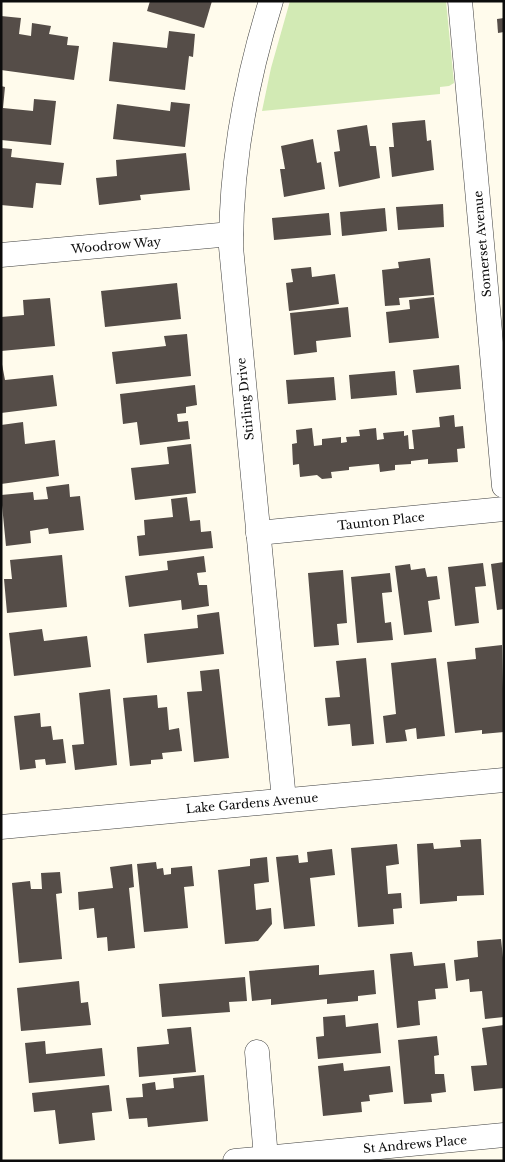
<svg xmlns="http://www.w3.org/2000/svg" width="505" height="1162" font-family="'Libre Baskerville',serif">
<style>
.green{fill:#d2eab4}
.building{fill:#554d48}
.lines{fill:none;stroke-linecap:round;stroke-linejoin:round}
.minor-casing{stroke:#3f3f3f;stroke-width:25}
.minor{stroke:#fff;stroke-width:24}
.labels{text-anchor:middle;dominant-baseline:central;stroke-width:5;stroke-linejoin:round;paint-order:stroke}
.street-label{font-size:12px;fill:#0c0c0c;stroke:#fff}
</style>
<rect width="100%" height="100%" fill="#fffbec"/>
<polygon class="green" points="290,1 446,1 454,83 449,86 440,87 440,94 262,111 271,68"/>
<g class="building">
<polygon points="150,1 212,1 204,28 147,11"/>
<polygon points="1,16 21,18 19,34 31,36 32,23 51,26 49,34 68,37 67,45 79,46 74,80 1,70"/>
<polygon points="504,18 504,32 498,33 497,19"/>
<polygon points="169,31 195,34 193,57 189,56 185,90 109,81 113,42 167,48"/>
<polygon points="1,86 5,87 3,108 33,111 34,99 56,101 51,145 1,140"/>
<polygon points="171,102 190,104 185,147 113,139 117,104 170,111"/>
<polygon points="425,120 427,141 431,140 434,170 392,177 389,147 394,147 392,123"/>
<polygon points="367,125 370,146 376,146 380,178 339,187 334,152 340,151 337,130"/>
<polygon points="313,139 317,163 321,162 325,189 284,197 280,169 285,169 281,146"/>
<polygon points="1,148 12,149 11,157 64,163 61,185 36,183 33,208 1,205"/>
<polygon points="186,153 190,190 140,195 141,200 99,205 96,178 117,176 116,160"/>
<polygon points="443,204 444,227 398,230 396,207"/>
<polygon points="385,208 387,231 342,236 340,212"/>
<polygon points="329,213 331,235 274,240 272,218"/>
<polygon points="430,258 434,295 399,298 400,305 385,306 382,270 399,268 398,262"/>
<polygon points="311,267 312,277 335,274 339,304 289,311 286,283 293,282 291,269"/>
<polygon points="177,283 181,319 105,327 101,291"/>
<polygon points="434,297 439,338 389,343 386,312 410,309 409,300"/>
<polygon points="50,298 55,346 1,351 1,317 24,315 23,300"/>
<polygon points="348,307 351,337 316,341 317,352 294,355 290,313"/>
<polygon points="187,334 191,376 116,384 112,352 166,346 164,336"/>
<polygon points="1,359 5,380 53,375 57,406 1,413"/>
<polygon points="459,365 461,389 416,393 413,370"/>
<polygon points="395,371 397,395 351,399 349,375"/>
<polygon points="334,377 336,400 288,404 286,380"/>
<polygon points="195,385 197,405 186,407 186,413 177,414 178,422 188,421 190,439 140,445 137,422 123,424 120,394"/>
<polygon points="454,415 455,427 463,426 465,448 457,449 458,462 428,464 428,459 411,461 411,464 395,465 395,470 380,472 379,464 349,467 349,470 331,472 332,478 322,479 317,475 300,477 299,464 293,465 292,444 297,443 296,430 312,428 314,446 322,445 322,439 341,437 341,443 347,442 346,437 360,436 359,430 376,428 377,440 384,439 383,433 404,431 404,436 408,435 409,449 414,449 412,430 440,427 439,417"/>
<polygon points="23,422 25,444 55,440 59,476 1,484 1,425"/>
<polygon points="191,444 196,493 135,500 131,468 169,464 167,447"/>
<polygon points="69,484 70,497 80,496 84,530 49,534 48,528 30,531 31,543 6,546 1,495 33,492 34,500 48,499 46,487"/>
<polygon points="187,497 190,521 200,520 201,532 211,531 213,548 139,556 137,536 145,535 144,520 173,517 171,499"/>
<polygon points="62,555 67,607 7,613 4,579 12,579 10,560"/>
<polygon points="204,556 206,572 197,573 199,585 207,585 209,606 182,610 181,600 129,607 125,576 168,570 167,561"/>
<polygon points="504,562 504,609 497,610 491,564"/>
<polygon points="483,563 486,586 475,587 479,623 455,626 448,567"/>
<polygon points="410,564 411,570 425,568 427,577 437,576 440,599 428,601 432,632 404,635 395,566"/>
<polygon points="343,570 347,623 337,624 339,645 314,647 308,573"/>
<polygon points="390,573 392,592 382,593 385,623 391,622 393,640 357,643 351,577"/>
<polygon points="219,612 224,654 147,663 144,634 198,628 197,615"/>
<polygon points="42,629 44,641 87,636 91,667 14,676 9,633"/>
<polygon points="502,645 504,732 482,734 482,730 455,733 447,662 476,659 475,648"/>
<polygon points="366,658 374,744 352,746 350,724 328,726 325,698 340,697 336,661"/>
<polygon points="436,658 445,736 417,739 416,728 405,730 407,741 386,743 383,716 396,714 391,663"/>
<polygon points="219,669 229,758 194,762 187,692 202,691 200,671"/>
<polygon points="110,689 117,765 75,770 72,745 84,744 79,693"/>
<polygon points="157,695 158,708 167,707 169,730 179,728 182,751 162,753 163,759 151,760 151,764 130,766 123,698"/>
<polygon points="40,713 41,727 51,726 53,740 63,739 66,763 46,765 45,759 35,760 36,768 20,770 14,716"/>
<polygon points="481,839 484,895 457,896 457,901 420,904 417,844 433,843 434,849 461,847 460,840"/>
<polygon points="397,844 399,864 386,866 388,894 401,893 402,908 393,909 394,924 358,927 351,848"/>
<polygon points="332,849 335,875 310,878 315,926 284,929 276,857 298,855 299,863 308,862 307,852"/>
<polygon points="267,857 269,882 254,884 256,910 271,908 272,924 258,941 225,944 218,870 250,866 250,859"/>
<polygon points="156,862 157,869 163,868 164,875 171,874 171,868 192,866 194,886 184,887 188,928 144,932 137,864"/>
<polygon points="132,864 134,887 129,888 135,948 108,951 107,937 97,938 94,908 79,910 78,892 113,888 110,867"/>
<polygon points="60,872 62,893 56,894 62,959 19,963 12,883 30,881 31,889 42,889 41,873"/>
<polygon points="501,939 504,967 504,1017 485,1019 482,991 470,992 469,979 456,981 454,960 478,957 477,941"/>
<polygon points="412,952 414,966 445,963 448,988 435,989 436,999 418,1001 420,1025 397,1028 390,954"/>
<polygon points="319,965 319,975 374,970 376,994 358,996 358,1001 327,1004 327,999 271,1005 271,999 252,1001 249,971"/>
<polygon points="245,977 247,1001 229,1002 230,1012 162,1017 159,984"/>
<polygon points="79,981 81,1003 88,1002 91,1025 21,1031 17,988"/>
<polygon points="345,1015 346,1027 378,1023 381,1053 318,1059 316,1037 324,1036 323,1017"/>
<polygon points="504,1025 504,1088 474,1091 471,1066 487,1065 482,1028"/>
<polygon points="191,1027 196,1072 139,1077 137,1047 169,1044 167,1029"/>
<polygon points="437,1036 439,1055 434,1056 435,1074 444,1074 446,1092 431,1094 432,1102 404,1104 398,1040"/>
<polygon points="45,1041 46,1054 102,1048 105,1076 29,1083 25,1043"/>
<polygon points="343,1063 344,1071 390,1066 393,1092 369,1095 370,1101 361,1102 362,1112 323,1116 318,1066"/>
<polygon points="204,1075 208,1121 148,1127 147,1118 129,1119 126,1098 143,1097 142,1084 155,1082 156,1090 174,1088 173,1078"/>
<polygon points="109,1085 112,1111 92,1113 95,1140 59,1144 55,1110 34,1112 32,1093"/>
</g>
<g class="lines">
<g class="minor-casing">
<g id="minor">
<path d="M271 1C246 81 231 163 231 247L284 800"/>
<polyline points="460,1 504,486"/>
<polyline points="1,255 231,234"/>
<polyline points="258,533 504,509"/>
<polyline points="1,827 504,780"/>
<polyline points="257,1052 266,1158"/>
<polyline points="235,1161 504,1135"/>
</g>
</g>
<use href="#minor" class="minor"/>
</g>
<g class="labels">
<g class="street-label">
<text transform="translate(482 244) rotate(-95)">Somerset Avenue</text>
<text transform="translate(116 245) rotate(-5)">Woodrow Way</text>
<text transform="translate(245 399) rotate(-96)">Stirling Drive</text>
<text transform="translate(381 521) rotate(-6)">Taunton Place</text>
<text transform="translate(252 803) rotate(-5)">Lake Gardens Avenue</text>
<text transform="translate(415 1144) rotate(-5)">St Andrews Place</text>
</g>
</g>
<rect width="505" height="1162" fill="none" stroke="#0c0c0c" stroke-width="5"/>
</svg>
